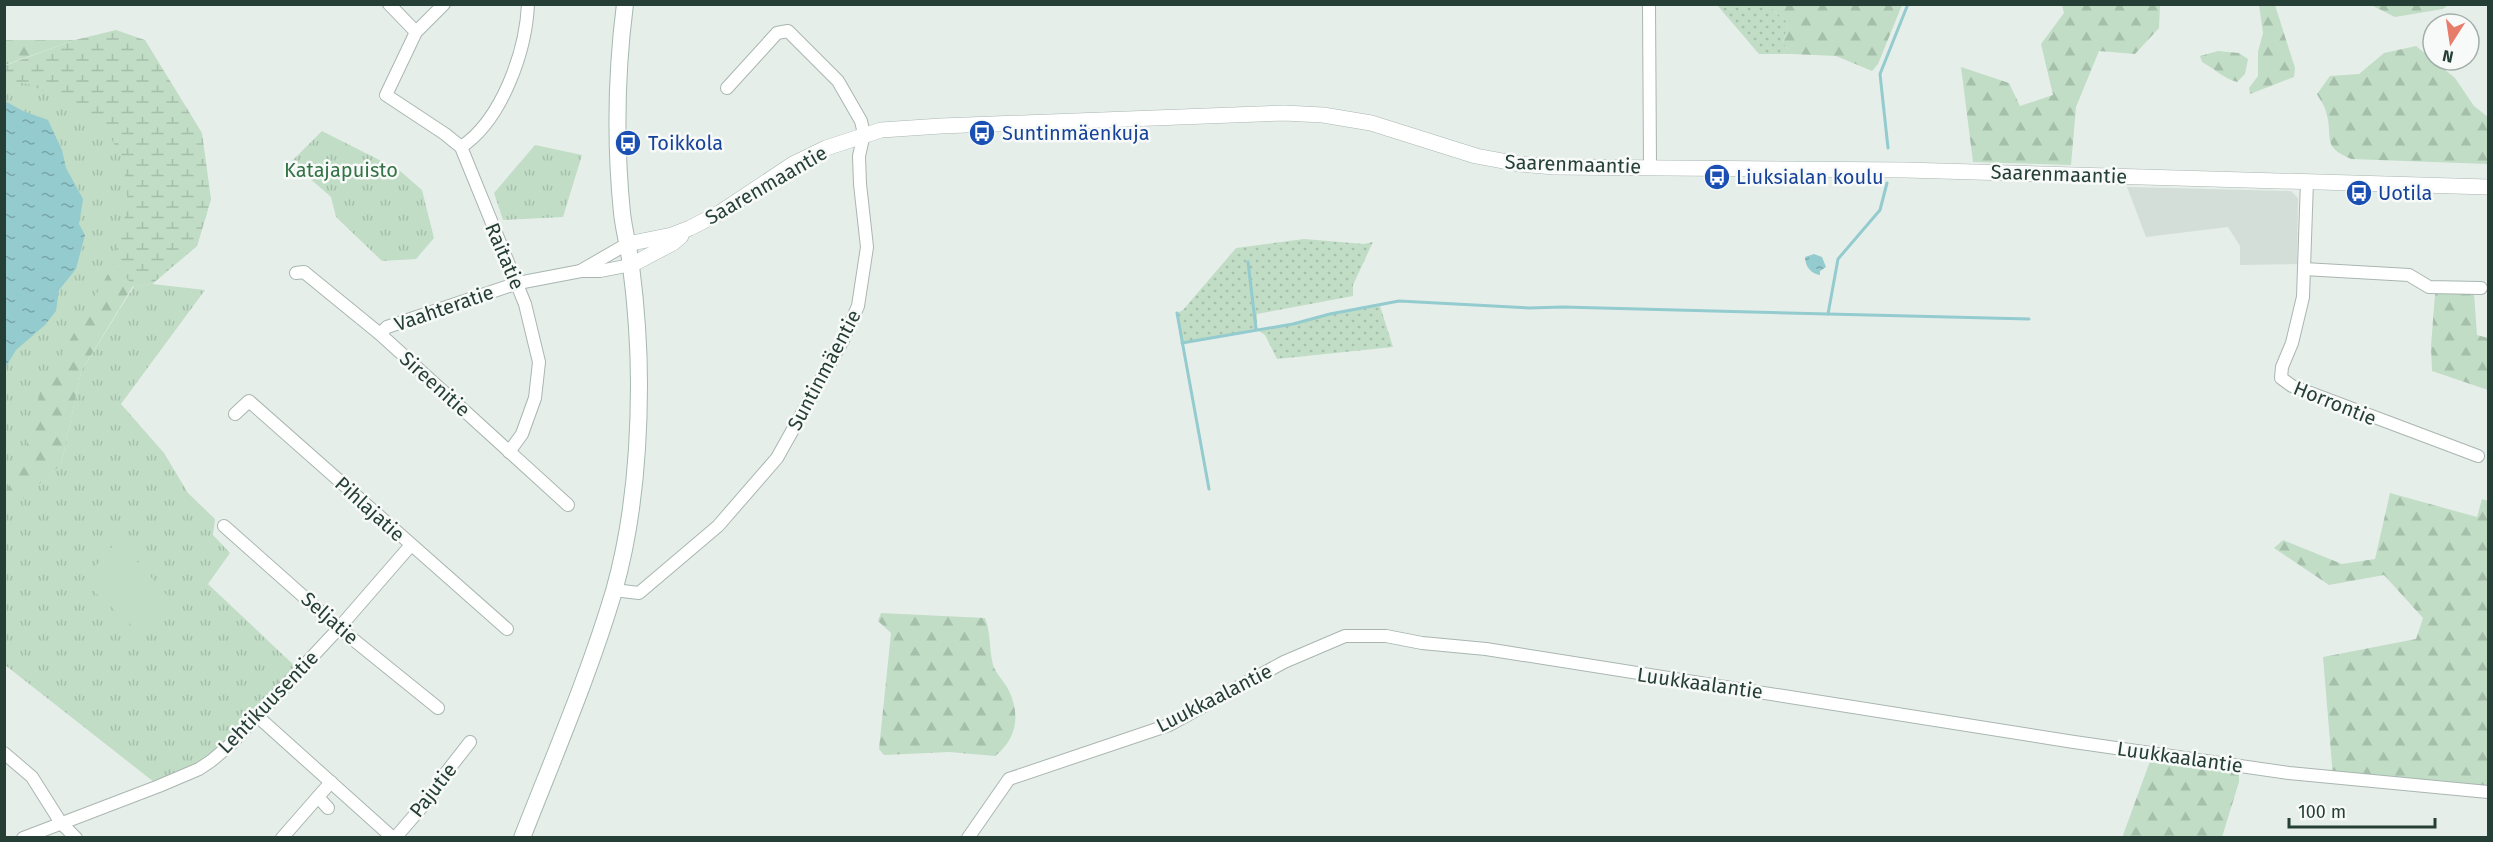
<svg xmlns="http://www.w3.org/2000/svg" width="2493" height="842" font-family="'Fira Sans',sans-serif">
<style>
.built{fill:#d4ded8}
.grass{fill:url(#grass-dots)}
.forest{fill:url(#forest-firs)}
.wetland{fill:url(#wetland-marsh)}
.park{fill:url(#park-tufts)}
.garden{fill:#c1ddc6}
.water{fill:url(#water-ripples)}
.lines{fill:none;stroke-linecap:round;stroke-linejoin:round}
.stream{stroke:#93cbce;stroke-width:3}
.minor-casing{stroke:#a9b6b0;stroke-width:14}
.tertiary-casing{stroke:#a9b6b0;stroke-width:16}
.secondary-casing{stroke:#a5b9b0;stroke-width:18}
.minor{stroke:#fff;stroke-width:12}
.tertiary{stroke:#fff;stroke-width:15}
.secondary{stroke:#fff;stroke-width:16}
.labels{text-anchor:middle;dominant-baseline:central;stroke-width:5;stroke-linejoin:round;paint-order:stroke}
.transit-label{font-size:20px;fill:#164399;stroke:#f7faf8;text-anchor:start}
.street-label{font-size:20px;fill:#263f36;stroke:#f7faf8}
.park-label{font-size:20px;fill:#337345;stroke:#f7faf8}
</style>
<defs>
<pattern id="grass-dots" width="8" height="8" patternUnits="userSpaceOnUse" patternTransform="scale(1.5)"><rect width="8" height="8" fill="#c1ddc6"/><path d="M2 2h.1M6 6h.1" fill="none" stroke="#a6bfab" stroke-width="1.8" stroke-linecap="round"/></pattern>
<pattern id="forest-firs" width="22" height="20" patternUnits="userSpaceOnUse" patternTransform="scale(1.5)"><rect width="22" height="20" fill="#c1ddc6"/><path d="M5 1l3.5 6h-7zM16 11l3.5 6h-7z" fill="#a6bfab"/></pattern>
<pattern id="wetland-marsh" width="20" height="14" patternUnits="userSpaceOnUse" patternTransform="scale(1.5)"><rect width="20" height="14" fill="#c1ddc6"/><path d="M1 5h8M5 5V1M11 12h8M15 12V8" fill="none" stroke="#a6bfab"/></pattern>
<pattern id="park-tufts" width="24" height="20" patternUnits="userSpaceOnUse" patternTransform="scale(1.5)"><rect width="24" height="20" fill="#c1ddc6"/><path d="M3 7l-1-3M5 7V3M7 7l1-3M15 17l-1-3M17 17v-4M19 17l1-3" fill="none" stroke="#a6bfab"/></pattern>
<pattern id="water-ripples" width="26" height="14" patternUnits="userSpaceOnUse" patternTransform="scale(1.5)"><rect width="26" height="14" fill="#93cbce"/><path d="M2 4q2-2 4 0t4 0M15 11q2-2 4 0t4 0" fill="none" stroke="#78a6a8"/></pattern>
</defs>
<rect width="100%" height="100%" fill="#e6eeea"/>
<polygon class="built" points="2127,187 2291,191 2298,198 2297,264 2240,265 2240,246 2228,227 2146,237"/>
<g class="grass">
<polygon points="1717,5 1768,5 1788,23 1783,43 1792,54 1759,54"/>
<polygon points="1304,239 1364,244 1373,242 1353,285 1353,296 1257,314 1257,329 1293,324 1330,314 1380,306 1393,347 1277,359 1265,335 1256,329 1182,343 1177,313 1183,310 1236,248"/>
</g>
<g class="forest">
<polygon points="1768,5 1902,5 1878,64 1872,71 1836,56 1792,54 1783,43 1788,23"/>
<polygon points="2062,5 2160,5 2159,28 2135,54 2099,51 2076,107 2071,165 1973,162 1961,67 2009,83 2020,106 2053,95 2041,44 2064,13"/>
<polygon points="2259,5 2275,5 2295,68 2294,77 2250,94 2249,88 2258,76 2258,52 2263,33"/>
<polygon points="2371,5 2371,4 2448,5 2443,9 2395,17"/>
<polygon points="4,40 75,40 5,65"/>
<path d="M2416 46 2455 78 2474 106 2488 117V164L2351 159C2320 146 2334 137 2326 112 2325 106 2320 100 2317 94L2330 76 2359 74 2384 53Z"/>
<path d="M2218 51 2239 53 2248 59 2245 74 2237 82C2223 78 2215 69 2202 62L2200 56Z"/>
<polygon points="171,125 211,199 197,246 152,284 133,286 81,372 61,465 5,515 5,368"/>
<polygon points="2474,293 2477,335 2488,338 2488,390 2432,371 2431,346 2435,294"/>
<polygon points="2390,493 2477,517 2482,499 2488,501 2488,792 2333,777 2323,657 2416,639 2423,618 2384,575 2329,585 2274,548 2283,540 2342,564 2375,559"/>
<path d="M881 613 985 618C991 633 989 649 993 665 996 674 1004 681 1008 689 1021 714 1017 739 995 756L949 752 884 755 879 749 891 633 878 621Z"/>
<polygon points="2153,753 2239,766 2239,782 2222,837 2122,838"/>
</g>
<polygon class="wetland" points="116,30 145,40 202,133 211,199 197,246 152,284 134,286 85,235 5,101 4,66 75,40"/>
<g class="park">
<polygon points="5,81 29,84 79,109 106,130 123,159 128,204 112,267 40,392 24,457 5,493"/>
<polygon points="322,131 399,170 422,190 434,238 416,259 382,261 336,217 331,197 291,162"/>
<polygon points="535,145 582,155 563,217 503,220 494,193"/>
<polygon points="152,284 205,290 121,404 164,453 188,493 215,519 213,535 230,553 208,584 299,670 231,744 159,786 5,665 4,515 61,465 81,372 134,286"/>
</g>
<polygon class="garden" points="118,540 173,602 144,637 83,581"/>
<g class="water">
<polygon points="5,101 23,111 48,120 62,150 66,168 83,199 79,224 85,235 76,269 59,290 56,311 45,325 16,350 5,368"/>
<path d="M1814 254 1822 257 1826 267 1820 271V275C1811 274 1805 266 1805 257Z"/>
</g>
<g class="lines">
<g class="stream">
<polyline points="1888,148 1880,74 1908,4"/>
<polyline points="1248,262 1256,329"/>
<polyline points="1177,313 1209,489"/>
<polyline points="1828,314 2029,319"/>
<polyline points="1182,343 1293,324 1330,314 1399,301 1529,308 1563,307 1828,314 1838,259 1880,210 1887,183"/>
</g>
<g class="minor-casing">
<g id="minor">
<polyline points="389,4 416,32"/>
<polyline points="444,4 416,32 386,95 445,134 461,147 525,304 539,362 535,398 522,434 509,452"/>
<polyline points="1649,4 1650,167"/>
<path d="M461 147C502 120 526 51 528 4"/>
<polyline points="2307,181 2303,297 2292,343 2282,367 2281,378 2292,386 2478,456"/>
<polyline points="2304,269 2409,275 2429,287 2481,288"/>
<polyline points="582,270 627,244"/>
<polyline points="296,273 304,272 380,334 568,505"/>
<polyline points="380,334 387,327 518,283 581,271 600,271 631,265"/>
<polyline points="235,414 249,401 507,629"/>
<polyline points="224,526 339,628 438,708"/>
<polyline points="614,590 639,593 718,526 777,458 843,340 858,306 867,247 860,184 859,156 864,134 861,121 838,81 788,31 777,33 727,88"/>
<polyline points="257,716 393,838"/>
<polyline points="4,753 32,777 61,823 76,838"/>
<polyline points="318,797 328,808"/>
<polyline points="23,838 159,786 199,769 211,761 231,744 257,716 339,628 411,545"/>
<polyline points="282,838 331,782"/>
<polyline points="395,838 432,795 445,774 470,742"/>
<polyline points="968,838 1009,779 1169,725 1284,662 1345,636 1386,636 1422,643 1486,649 2074,742 2289,773 2488,792"/>
</g>
</g>
<g class="tertiary-casing">
<g id="tertiary">
<polyline points="627,244 672,235 690,228 721,212 793,164 826,148 881,130 941,126 1284,113 1323,115 1371,123 1476,156 1519,164 1555,167 1906,170 2488,187"/>
<polyline points="631,265 673,243 681,236"/>
</g>
</g>
<g class="secondary-casing">
<path id="secondary" d="M522 838C554 756 589 675 614 591 633 524 639 453 639 384 639 346 636 305 631 266 629 248 624 231 622 213 615 143 616 74 625 4"/>
</g>
<use href="#minor" class="minor"/>
<use href="#tertiary" class="tertiary"/>
<use href="#secondary" class="secondary"/>
</g>
<defs>
<g id="bus-disc" transform="scale(1.35)"><circle r="9.5" fill="#1a4fb4" stroke="#f7faf8"/><path d="M-5-6H5V4H4V6H2V4H-2V6H-4V4H-5ZM-3.5-4V0h7V-4ZM-3.5 1.2v1.5H-2V1.2ZM2 1.2v1.5H3.5V1.2Z" fill="#fff"/></g>
</defs>
<g fill-rule="evenodd">
<use href="#bus-disc" x="982" y="133"/>
<use href="#bus-disc" x="628" y="143"/>
<use href="#bus-disc" x="1717" y="177"/>
<use href="#bus-disc" x="2359" y="193"/>
</g>
<g class="labels">
<g class="transit-label">
<text x="1002" y="133">Suntinmäenkuja</text>
<text x="648" y="143">Toikkola</text>
<text x="1736" y="177">Liuksialan koulu</text>
<text x="2378" y="193">Uotila</text>
</g>
<g class="street-label">
<text transform="translate(1573 164) rotate(2)">Saarenmaantie</text>
<text transform="translate(2059 174) rotate(2)">Saarenmaantie</text>
<text transform="translate(766 185) rotate(-30)">Saarenmaantie</text>
<text transform="translate(505 256) rotate(67)">Raitatie</text>
<text transform="translate(444 308) rotate(-19)">Vaahteratie</text>
<text transform="translate(824 370) rotate(-62)">Suntinmäentie</text>
<text transform="translate(435 384) rotate(42)">Sireenitie</text>
<text transform="translate(2335 403) rotate(22)">Horrontie</text>
<text transform="translate(370 509) rotate(42)">Pihlajatie</text>
<text transform="translate(330 618) rotate(41)">Seljatie</text>
<text transform="translate(1700 683) rotate(8)">Luukkaalantie</text>
<text transform="translate(1214 698) rotate(-27)">Luukkaalantie</text>
<text transform="translate(268 702) rotate(-46)">Lehtikuusentie</text>
<text transform="translate(2180 757) rotate(8)">Luukkaalantie</text>
<text transform="translate(433 790) rotate(-52)">Pajutie</text>
</g>
<g class="park-label">
<text x="341" y="170">Katajapuisto</text>
</g>
</g>
<rect width="2493" height="842" fill="none" stroke="#263f36" stroke-width="12"/>
<g transform="translate(2451 42) rotate(192)"><circle r="28" fill="#f7faf8" stroke="#a3afaa" stroke-width="1.5"/>
<path d="M0-4.5L10 22L0 15L-10 22Z" fill="#e87c6a"/>
<text y="-9" font-size="16" font-weight="bold" text-anchor="middle" fill="#263f36">N</text>
</g>
<path d="M2289 818v9h146v-9" fill="none" stroke="#263f36" stroke-width="3"/>
<text x="2298" y="818" font-size="18" fill="#263f36" stroke="#f7faf8" stroke-width="4.5" paint-order="stroke">100 m</text>
</svg>
